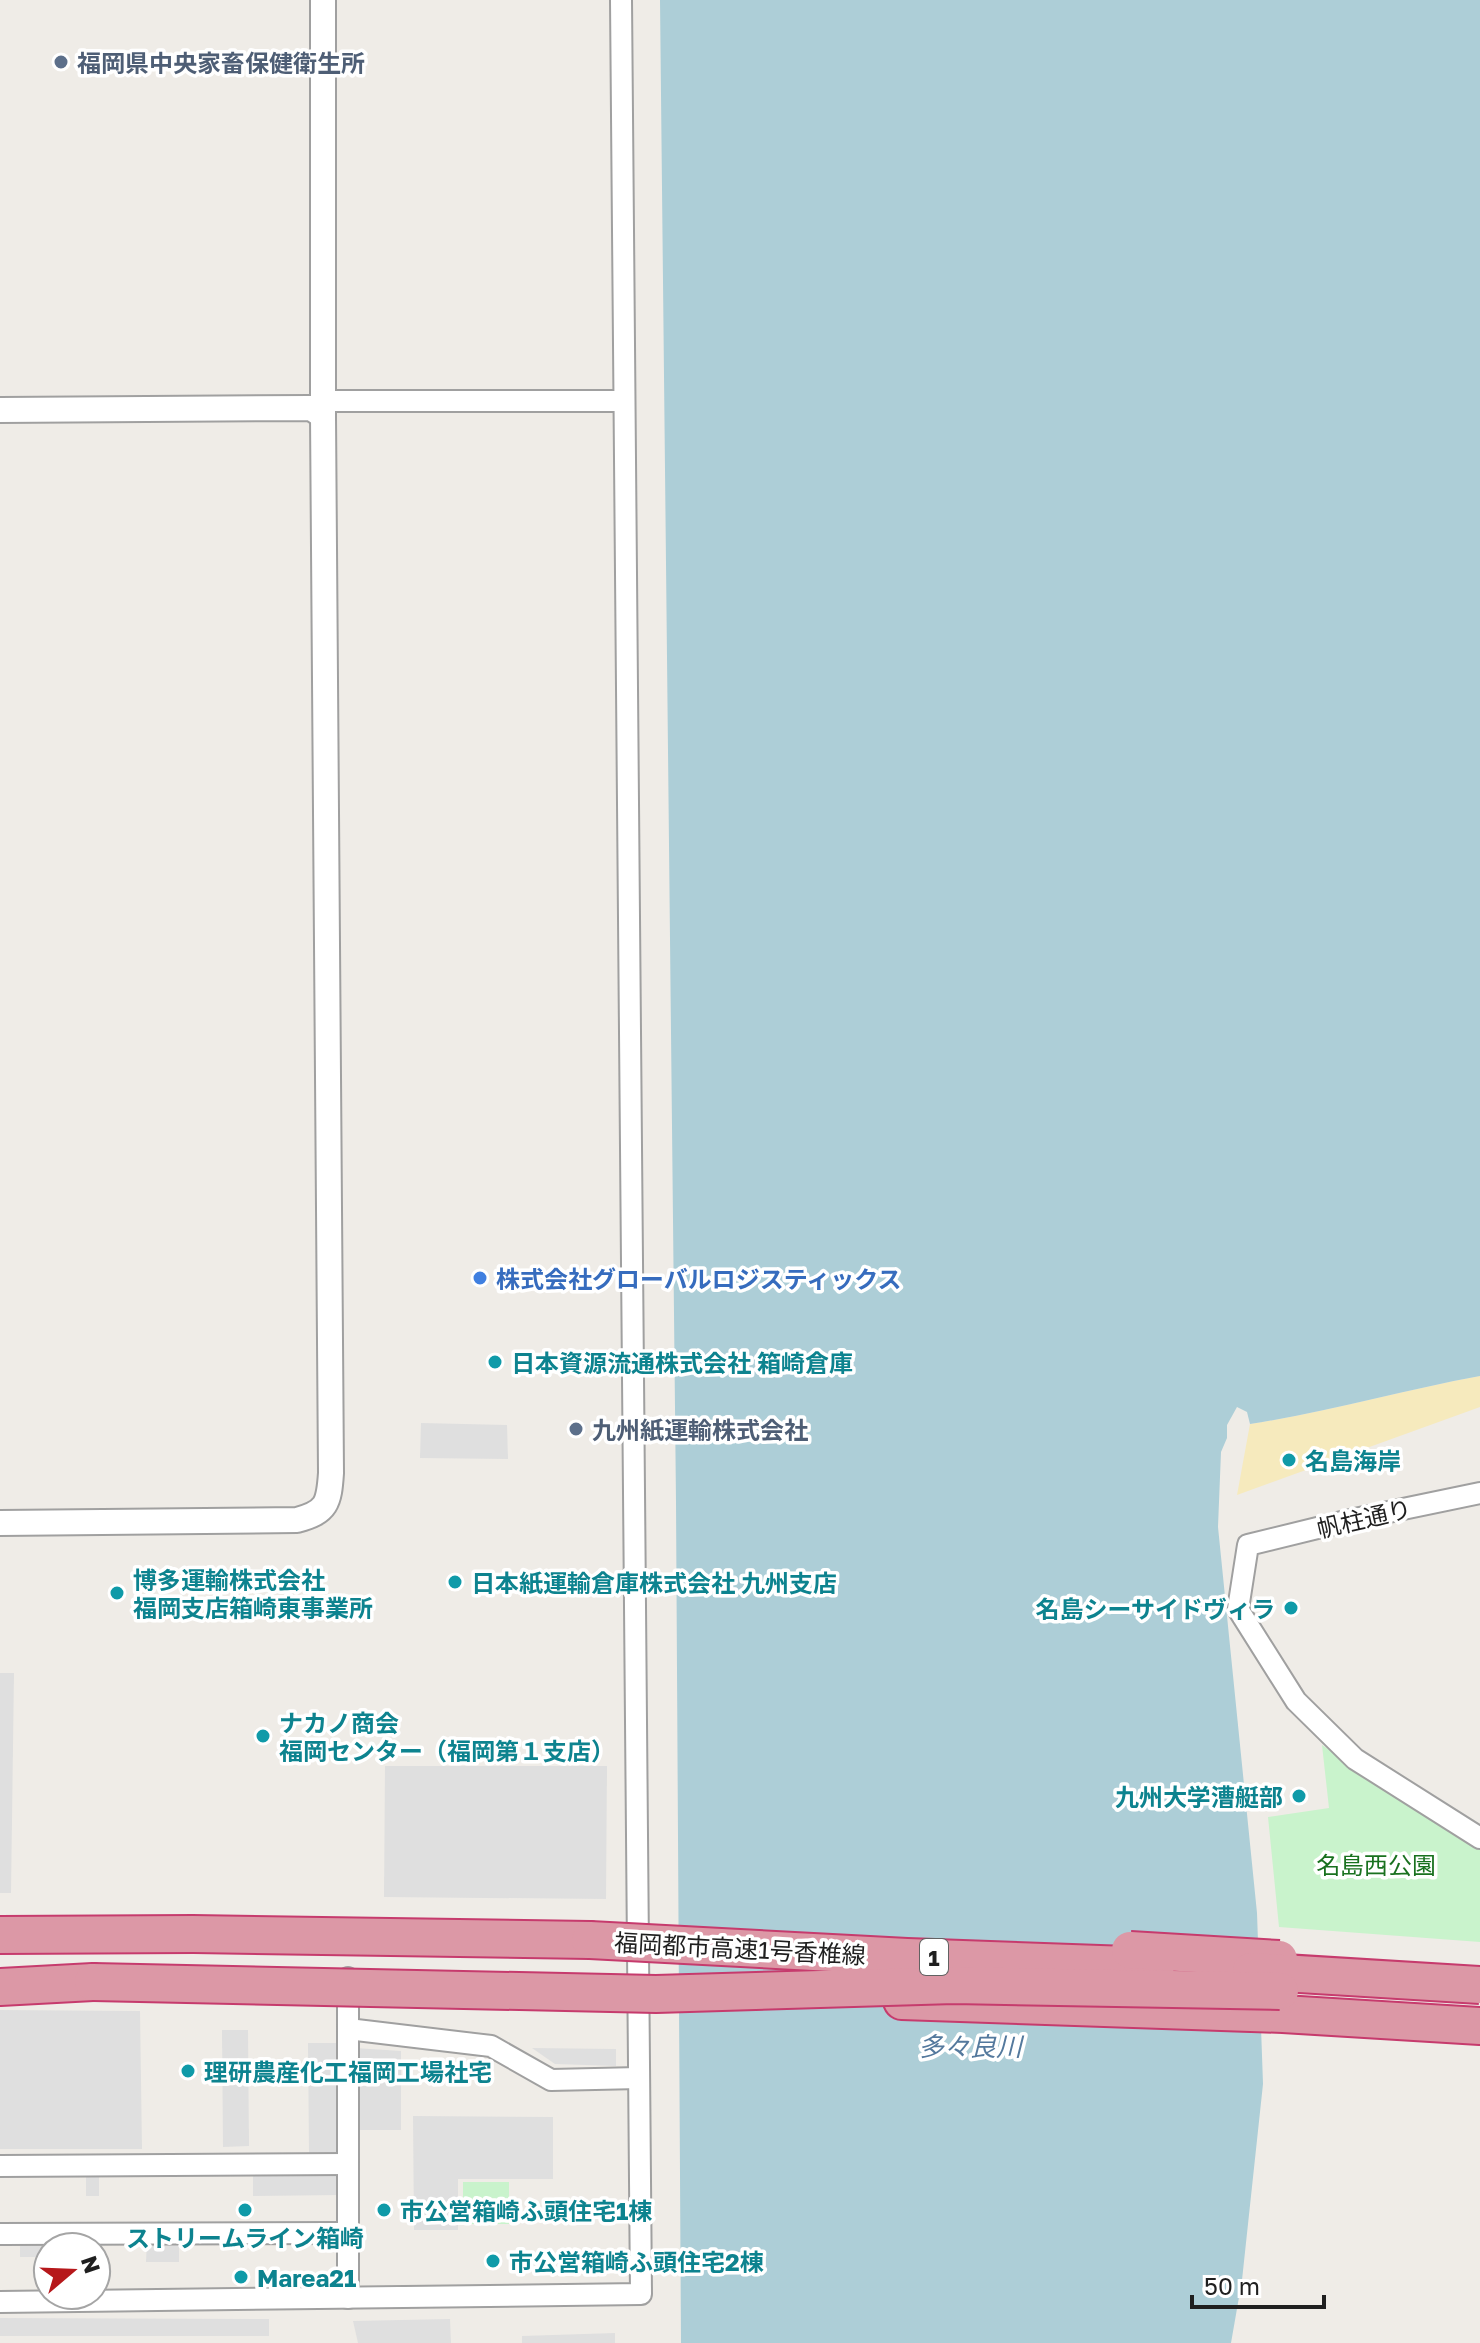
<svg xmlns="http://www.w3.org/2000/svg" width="1480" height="2343" font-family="'Golos Text','Noto Sans JP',sans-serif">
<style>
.sand{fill:#f6eabd}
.park{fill:#c9f3cc}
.parking{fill:#dfdfdf}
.water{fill:#adced7}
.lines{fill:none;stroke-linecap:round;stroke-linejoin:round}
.minor-casing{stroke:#a0a0a0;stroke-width:24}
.tertiary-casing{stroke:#a0a0a0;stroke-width:28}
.motorway-casing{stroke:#c63b6d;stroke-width:40}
.minor{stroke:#fff;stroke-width:20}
.tertiary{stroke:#fff;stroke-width:24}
.motorway{stroke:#dc98a6;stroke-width:36}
.motorway-bridge-casing{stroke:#c63b6d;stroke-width:40;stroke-linecap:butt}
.motorway-bridge{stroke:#dc98a6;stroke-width:36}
.service-dot{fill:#5c6f8a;stroke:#fff;stroke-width:3}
.shop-dot{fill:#3f7fe0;stroke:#fff;stroke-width:3}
.culture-dot{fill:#0f9aa8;stroke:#fff;stroke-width:3}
.labels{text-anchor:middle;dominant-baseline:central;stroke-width:7;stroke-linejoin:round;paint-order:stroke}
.shield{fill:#fff;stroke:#626262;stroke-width:2}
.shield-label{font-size:22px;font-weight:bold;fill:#1f1f1f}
.service-label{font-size:24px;font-weight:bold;fill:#4e5e75;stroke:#fff;text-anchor:start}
.shop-label{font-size:24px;font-weight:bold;fill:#366cbe;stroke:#fff;text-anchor:start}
.culture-label{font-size:24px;font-weight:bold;fill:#0d838f;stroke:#fff;text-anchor:start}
.street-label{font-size:24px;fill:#1f1f1f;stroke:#fff}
.park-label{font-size:24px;fill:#19711f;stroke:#fff}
.water-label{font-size:26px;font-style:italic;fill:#54799d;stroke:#fff}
</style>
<rect width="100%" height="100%" fill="#efece7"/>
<path class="sand" d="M1480 1376V1407L1237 1495 1250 1424C1328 1412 1403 1390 1480 1376Z"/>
<g class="park">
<polygon points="1322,1745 1480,1849 1480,1942 1279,1927 1268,1817 1329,1808"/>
<rect x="463" y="2182" width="46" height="42"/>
</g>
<g class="parking">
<polygon points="421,1423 507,1425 508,1459 420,1458"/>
<polygon points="0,1673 14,1673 11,1893 0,1893"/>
<polygon points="385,1766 607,1766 606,1899 384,1897"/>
<polygon points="0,2010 140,2011 142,2149 0,2149"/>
<polygon points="222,2030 248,2030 249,2146 223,2147"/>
<polygon points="308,2043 340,2043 340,2152 309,2153"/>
<polygon points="355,2048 401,2051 401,2130 355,2130"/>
<polygon points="532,2048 616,2049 616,2066 555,2064"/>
<polygon points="413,2116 553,2117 553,2179 458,2179 458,2230 414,2230"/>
<polygon points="253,2170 340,2170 340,2195 253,2196"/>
<rect x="86" y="2173" width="13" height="23"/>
<polygon points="147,2238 179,2238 179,2262 146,2262"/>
<polygon points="20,2239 53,2239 53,2247 48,2247 48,2257 20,2257"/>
<polygon points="0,2318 269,2319 269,2336 0,2336"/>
<polygon points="450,2319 451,2343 358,2343 353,2321"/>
<polygon points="615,2333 615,2343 522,2343 522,2336"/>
</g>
<path class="water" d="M660 0H1480V1376C1403 1390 1328 1412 1250 1424L1247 1412 1237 1407 1227 1425V1438L1221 1452 1218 1527 1257 1913 1263 2084 1242 2280 1231 2343H681L676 1501Z"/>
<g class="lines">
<g class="minor-casing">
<g id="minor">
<polyline points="323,401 623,401"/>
<polyline points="1480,1493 1350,1520 1248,1545 1238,1609 1296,1701 1355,1759 1480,1838"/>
<polyline points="348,1978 348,2298"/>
<polyline points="348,2029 491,2046 551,2080 639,2078"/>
<polyline points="0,2166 348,2164"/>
<polyline points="0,2234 348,2233"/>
<polyline points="0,2302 641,2294 621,0"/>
</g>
</g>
<g class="tertiary-casing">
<g id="tertiary">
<polyline points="323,0 323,416"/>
<path d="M0 410 311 408 323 416 331 1473C329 1503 327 1512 297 1520L0 1523"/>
</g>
</g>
<g class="motorway-casing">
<g id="motorway">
<polyline points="0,1935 193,1934 590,1940"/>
<polyline points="0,1987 93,1982"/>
<polyline points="902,2001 1283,2014 1480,2026"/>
</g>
</g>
<use href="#minor" class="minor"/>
<use href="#tertiary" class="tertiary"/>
<use href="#motorway" class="motorway"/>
<g class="motorway-bridge-casing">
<g id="motorway-bridge">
<polyline points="590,1940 907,1957 1156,1966"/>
<polyline points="1130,1950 1279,1959"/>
<polyline points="1251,1971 1480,1985"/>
<polyline points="93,1982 656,1994 954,1985 1280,1991"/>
</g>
</g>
<use href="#motorway-bridge" class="motorway-bridge"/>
</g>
<g class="service-dot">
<circle cx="61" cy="62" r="8"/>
<circle cx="576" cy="1429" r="8"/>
</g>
<circle class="shop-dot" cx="480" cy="1278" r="8"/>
<g class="culture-dot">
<circle cx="495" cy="1362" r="8"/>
<circle cx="1289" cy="1460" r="8"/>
<circle cx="455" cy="1582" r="8"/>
<circle cx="117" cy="1593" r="8"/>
<circle cx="1291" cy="1608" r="8"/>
<circle cx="263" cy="1736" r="8"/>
<circle cx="1299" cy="1796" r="8"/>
<circle cx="188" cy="2071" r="8"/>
<circle cx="245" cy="2210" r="8"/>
<circle cx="384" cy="2210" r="8"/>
<circle cx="493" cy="2261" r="8"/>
<circle cx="241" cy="2277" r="8"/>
</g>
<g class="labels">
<rect class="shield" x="920" y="1939" width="28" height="36" rx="6"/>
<g class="shield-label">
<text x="934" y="1957">1</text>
</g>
<g class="service-label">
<text x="77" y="62">福岡県中央家畜保健衛生所</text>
<text x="592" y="1429">九州紙運輸株式会社</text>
</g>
<g class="shop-label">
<text x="496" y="1278">株式会社グローバルロジスティックス</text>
</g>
<g class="culture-label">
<text x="511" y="1362">日本資源流通株式会社 箱崎倉庫</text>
<text x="1305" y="1460">名島海岸</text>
<text x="133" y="1579">博多運輸株式会社<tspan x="133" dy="28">福岡支店箱崎東事業所</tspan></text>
<text x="471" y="1582">日本紙運輸倉庫株式会社 九州支店</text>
<text x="1275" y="1608" text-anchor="end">名島シーサイドヴィラ</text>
<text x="279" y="1722">ナカノ商会<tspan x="279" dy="28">福岡センター（福岡第１支店）</tspan></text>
<text x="1283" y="1796" text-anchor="end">九州大学漕艇部</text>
<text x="204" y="2071">理研農産化工福岡工場社宅</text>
<text x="400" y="2210">市公営箱崎ふ頭住宅1棟</text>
<text x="245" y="2237" text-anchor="middle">ストリームライン箱崎</text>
<text x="509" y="2261">市公営箱崎ふ頭住宅2棟</text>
<text x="257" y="2277">Marea21</text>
</g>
<g class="street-label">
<text transform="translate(1364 1518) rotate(-13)">帆柱通り</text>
<text transform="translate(740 1948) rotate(3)">福岡都市高速1号香椎線</text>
</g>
<g class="park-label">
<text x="1376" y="1864">名島西公園</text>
</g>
<g class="water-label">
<text x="970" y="2046">多々良川</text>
</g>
</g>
<g transform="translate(72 2271) rotate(71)"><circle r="38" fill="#ffffff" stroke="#a5a5a5" stroke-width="2"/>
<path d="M0-6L14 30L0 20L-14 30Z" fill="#b6181b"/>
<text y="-12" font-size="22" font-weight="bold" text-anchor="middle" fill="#1f1f1f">N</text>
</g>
<path d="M1192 2295v12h132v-12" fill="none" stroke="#1f1f1f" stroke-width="4"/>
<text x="1204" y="2295" font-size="24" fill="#1f1f1f" stroke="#ffffff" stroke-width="6" paint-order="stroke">50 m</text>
</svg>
